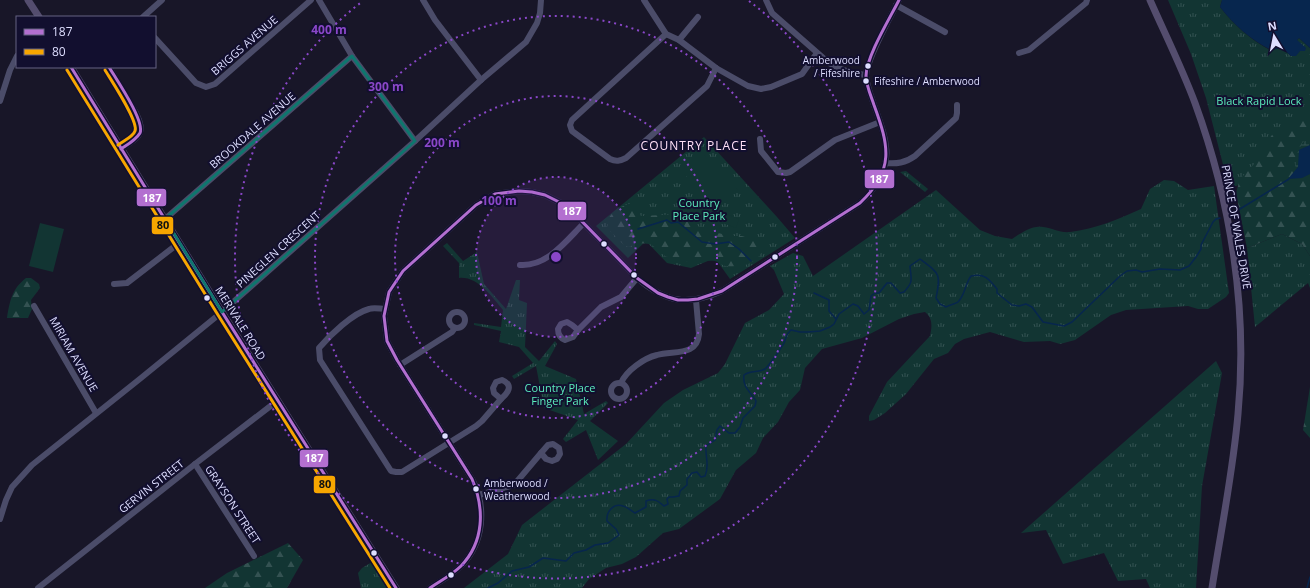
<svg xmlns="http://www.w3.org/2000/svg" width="1310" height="588" font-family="'Open Sans',sans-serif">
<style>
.grass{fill:url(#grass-tufts)}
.forest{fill:url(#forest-firs)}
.wetland{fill:url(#wetland-marsh)}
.pitch{fill:#123533}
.water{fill:#07264e}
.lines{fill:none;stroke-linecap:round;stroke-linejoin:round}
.stream{stroke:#07264e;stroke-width:1.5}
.minor{stroke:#4b4c69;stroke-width:6}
.major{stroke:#544d6e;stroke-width:7}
.bus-1-casing{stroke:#120f2f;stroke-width:6}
.bus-2-casing{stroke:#120f2f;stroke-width:6}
.bus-1{stroke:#b36fd0;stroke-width:3}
.bus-2{stroke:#f7a600;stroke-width:3}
.marked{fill:none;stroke:#0f766e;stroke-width:3;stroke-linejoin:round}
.ring{fill:none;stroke:#8a47c9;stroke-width:2;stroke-dasharray:2 4}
.bus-dot{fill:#dedeff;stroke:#120f2f;stroke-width:1.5}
.labels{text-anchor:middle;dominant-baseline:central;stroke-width:4;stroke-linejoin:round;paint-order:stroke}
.bus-label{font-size:10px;fill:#dedeff;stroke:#120f2f;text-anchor:start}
.street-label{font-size:11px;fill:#dedeff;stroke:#120f2f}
.park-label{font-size:11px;fill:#5cedbc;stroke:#120f2f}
.neighbourhood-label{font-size:12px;letter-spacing:1px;fill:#ffe0f6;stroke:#120f2f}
.centre{fill:#8a47c9;stroke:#120f2f;stroke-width:2}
.ring-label{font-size:12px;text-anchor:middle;font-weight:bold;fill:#8a47c9;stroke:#120f2f;stroke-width:4;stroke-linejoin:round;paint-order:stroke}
.line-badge{stroke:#120f2f;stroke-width:1.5}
.badge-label{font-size:11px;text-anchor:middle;font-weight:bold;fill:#fff}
.pale-badge-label{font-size:11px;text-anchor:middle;font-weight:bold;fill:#111}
</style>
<defs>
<pattern id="grass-tufts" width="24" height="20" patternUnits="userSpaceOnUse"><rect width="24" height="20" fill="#123533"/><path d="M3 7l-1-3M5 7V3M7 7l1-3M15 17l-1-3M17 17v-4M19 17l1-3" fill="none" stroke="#345252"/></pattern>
<pattern id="forest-firs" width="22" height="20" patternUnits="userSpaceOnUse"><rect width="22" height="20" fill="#123533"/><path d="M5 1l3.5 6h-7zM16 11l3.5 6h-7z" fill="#345252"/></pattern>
<pattern id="wetland-marsh" width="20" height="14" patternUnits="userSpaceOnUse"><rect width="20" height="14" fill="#123533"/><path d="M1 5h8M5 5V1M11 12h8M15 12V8" fill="none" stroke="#345252"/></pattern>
</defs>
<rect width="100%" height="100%" fill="#181628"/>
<g class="grass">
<path d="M1168 0H1222L1220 7C1233 24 1251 40 1270 50L1282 48 1291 56 1300 51H1303L1297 40 1299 38 1310 48V145L1284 172 1229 188 1206 98 1191 54Z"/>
<polygon points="704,137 777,217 795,238 730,279 715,258 691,268 667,263 646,241 628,258 596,226"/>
<polygon points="906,171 928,189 925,192 900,172"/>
<path d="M1164 180 1174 181 1188 190 1214 186 1229 293 1226 297 1208 309H1198L1188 306 1126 310 1111 315 1075 340 1060 344 1050 341 1024 342 990 332 964 339 955 344 948 353 934 359 906 394 885 413 874 420 869 421V416L887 382 930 336C932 327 933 318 925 312L914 314 899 319 862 338 822 349 805 368 800 390 789 402 778 422 763 438 756 453 736 470 720 499 679 529 663 533 636 557 622 564 606 568 589 579 582 588H464L508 554 522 525 626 444 664 403 683 390 718 373 725 364 745 323 769 310 784 294 774 270 770 266 793 253 803 256 813 276 936 190 980 230 995 236 1012 239C1021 233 1032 225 1043 227 1053 228 1059 233 1070 232 1096 229 1118 219 1141 209L1150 189Z"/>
<polygon points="1282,234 1302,244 1310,256 1310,288 1308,283 1255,327 1247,248"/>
<path d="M447 243 463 261 477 252 484 284 506 309 516 280H520L519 300 527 303 525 347 539 361 555 341 557 344 545 366 576 379 584 414 606 401 608 403 590 421 618 441 598 460 586 430 566 442 563 439 578 420 544 408 536 366 514 379 512 376 533 363 519 347 499 342 501 331 474 325V323L501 327 503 310C492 297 478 276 459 278V263L443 246Z"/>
<polygon points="1216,361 1222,373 1202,486 1196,588 1150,588 1146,579 1118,581 1104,553 1063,564 1046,530 1021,533"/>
<polygon points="372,562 389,588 361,588 358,573 362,568"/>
</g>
<g class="forest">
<polygon points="1310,109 1310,136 1307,140 1302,143 1310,170 1310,256 1302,244 1282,234 1247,248 1236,193 1240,179 1259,159 1265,144 1272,135 1292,124 1305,112"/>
<path d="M634 203C638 206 637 212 641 216L683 214 697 226 718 233 731 236H742L757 241 761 244 763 249C757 265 742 267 726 266 723 266 719 262 715 261 709 260 702 262 696 260L681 262 665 256 661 251 650 244 638 243 629 247 625 246 607 228C608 223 608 218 611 215 616 208 626 204 634 203Z"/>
<path d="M26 278H31L39 284 40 288 31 300 32 309 28 318H7C10 300 12 289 26 278Z"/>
<polygon points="1310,387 1310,438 1303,430"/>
<polygon points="288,543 303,560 287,588 205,588 227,573"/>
</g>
<polygon class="wetland" points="1310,136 1310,174 1302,178 1297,173 1294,160 1302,143 1307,140"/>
<g class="pitch">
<polygon points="704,155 738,190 718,209 684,174"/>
<polygon points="724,213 739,219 736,228 720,222"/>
<polygon points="40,223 64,229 53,272 29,266"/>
</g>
<g class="water">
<path d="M1222 0H1310V48L1299 38 1297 40 1306 48 1305 51H1300L1296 56H1291L1282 48 1271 50C1251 40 1233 24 1220 7Z"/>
<polygon points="1310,145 1310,174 1302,178 1288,179 1298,167 1299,150"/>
</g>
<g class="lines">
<g class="stream">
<polyline points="1235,212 1289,179"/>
<polyline points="638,229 667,220 671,223 678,222 702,242 715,244 729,242 739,249 751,261"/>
<polyline points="814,293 829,300 829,311 836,319"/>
<path d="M488 588 498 583 512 571 529 567 543 558 566 561 574 553 586 550 595 545 608 543 619 535 616 529 607 521C606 512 613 503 623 506 628 507 631 511 635 513L646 507V501C655 498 658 501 664 506L668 504 667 499 669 497H673L679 496 680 491 687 485V479L692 473 697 472 701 477 705 476C710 465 705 458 706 446L715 440 717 430 720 426 729 433H735L740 427 743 418 755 406 756 401C751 392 742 387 744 375 751 370 758 373 765 369 768 367 782 347 784 343 787 336 785 335 791 330L800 332H808L820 331 830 327 834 324 839 314 853 304 858 306 864 314 869 310 871 296 875 293H879L887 283H891L900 293 904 292C914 281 911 280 910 266L920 259C940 274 941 274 936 298L940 304 946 307C949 305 955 304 958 302 965 295 965 284 971 276 985 273 989 279 997 289V293L1012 305 1019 306 1026 304 1032 307 1043 322 1064 326 1072 322 1120 276 1127 271 1136 270 1142 272 1160 269 1180 270 1189 266 1196 257 1201 249V245L1213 222 1216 219 1220 218"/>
<polyline points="1307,588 1310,577"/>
</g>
<g class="minor">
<polyline points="319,0 352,56 415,141"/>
<polyline points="423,0 435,20 481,80"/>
<polyline points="644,0 666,34 679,40 716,68 748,86 761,89 771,87 802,74 817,53"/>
<polyline points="766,0 772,13 829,63 841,69 853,73 866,75"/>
<polyline points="896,5 945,32"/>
<polyline points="143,17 162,0"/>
<path d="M666 34 572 120 570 125 572 131 610 159C616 162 620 161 626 158L707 86 716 68"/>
<polyline points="155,38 196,83 206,87 215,84 311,0"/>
<polyline points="679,40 698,17"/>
<polyline points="1019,53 1029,50 1086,3 1087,0"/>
<path d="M109 67 136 113C147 135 138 137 121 149"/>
<polyline points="0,101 10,70 17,56"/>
<polyline points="760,139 761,151 778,172 786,173 790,172 835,140 880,122"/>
<path d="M885 163C897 164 905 163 915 156L956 118 957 113V105"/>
<polyline points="165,219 352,56"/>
<path d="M520 265C547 267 566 241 583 224"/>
<polyline points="114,284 127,283 179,243"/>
<polyline points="34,306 96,413"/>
<path d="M385 309C380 309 374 307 369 309 353 313 330 335 319 348L320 360 391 471 396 472H402L476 426 482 421 501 399"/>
<circle cx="457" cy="320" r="8"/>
<path d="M567 322 572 325 578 330 573 337 565 340C560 338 558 335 558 329L561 324Z"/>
<polyline points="578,330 601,307 621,297 637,278"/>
<polyline points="400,365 452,332 455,328"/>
<path d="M502 380C514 385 508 393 501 399L494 393 493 388 496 382Z"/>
<circle cx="619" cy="391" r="8"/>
<path d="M621 383C626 371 644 358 657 355 673 350 697 357 699 334L696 300"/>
<polygon points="553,444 559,448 560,454 557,459 552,461 546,459 541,453 548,445"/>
<polyline points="195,464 254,556"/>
<polyline points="479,495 514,485 541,453"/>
<polyline points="0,519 6,500 12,487 32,465 141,378 222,312 415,141 481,80 526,42 537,23 540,13 541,0"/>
<polyline points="38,588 195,464 277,401"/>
<path d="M430 588C441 581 452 575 461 566 484 543 487 507 472 479L397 360 387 341 384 316 389 292 403 271 476 205 495 194 519 191 532 192 545 195 567 206 637 278C666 303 688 306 722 291L860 203C875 190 889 168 886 147 885 133 879 119 874 105 871 96 867 86 866 76 866 60 891 16 899 0"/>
</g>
<g class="major">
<polyline points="28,0 39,17"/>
<path d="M1150 0C1165 34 1182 68 1195 103 1231 202 1248 309 1238 414 1233 472 1221 530 1212 588"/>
<polyline points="71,67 222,312 396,588"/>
</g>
<g class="bus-1-casing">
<g id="bus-1">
<polyline points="71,67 222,312 396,588"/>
<path d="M109 67C116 79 145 121 140 133 136 140 127 145 121 149"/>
<path d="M430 588C440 581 452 575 461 566 484 542 485 509 472 479L397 360 387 341 384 316 389 292 403 271 476 205 495 194 519 191 532 192 545 195 567 206 637 278 658 293 668 297 678 300H688L698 299 722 291 860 203C895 170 889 146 874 105 871 96 866 85 866 76 866 57 890 18 899 0"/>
</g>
</g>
<g class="bus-2-casing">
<g id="bus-2">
<polyline points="67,70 218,315 390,588"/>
<path d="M105 70C111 80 139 122 135 131 133 137 123 141 118 145"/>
</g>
</g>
<use href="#bus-1" class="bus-1"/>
<use href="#bus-2" class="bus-2"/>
</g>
<path class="marked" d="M352 56 415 141 222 312 165 219Z"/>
<circle cx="556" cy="257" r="80" fill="#8a47c9" fill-opacity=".12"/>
<g class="ring">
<circle cx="556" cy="257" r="80"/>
<circle cx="556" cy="257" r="161"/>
<circle cx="556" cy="257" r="241"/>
<path d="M749 1A321 321 0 1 1 363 1"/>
</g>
<g class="bus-dot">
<circle cx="868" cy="66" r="3.5"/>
<circle cx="866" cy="81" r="3.5"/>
<circle cx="604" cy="244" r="3.5"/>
<circle cx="775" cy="257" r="3.5"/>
<circle cx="634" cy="275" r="3.5"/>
<circle cx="207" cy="298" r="3.5"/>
<circle cx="445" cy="436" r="3.5"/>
<circle cx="476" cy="489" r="3.5"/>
<circle cx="374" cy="553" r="3.5"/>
<circle cx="451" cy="575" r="3.5"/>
</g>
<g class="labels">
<g class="bus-label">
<text x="860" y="60" text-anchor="end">Amberwood<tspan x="860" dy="13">/ Fifeshire</tspan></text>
<text x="874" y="81">Fifeshire / Amberwood</text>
<text x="484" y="483">Amberwood /<tspan x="484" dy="13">Weatherwood</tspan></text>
</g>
<g class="street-label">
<text transform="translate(244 45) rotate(-41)">BRIGGS AVENUE</text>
<text transform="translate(252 130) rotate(-41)">BROOKDALE AVENUE</text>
<text transform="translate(1237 227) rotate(80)">PRINCE OF WALES DRIVE</text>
<text transform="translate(278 249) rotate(-42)">PINEGLEN CRESCENT</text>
<text transform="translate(241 323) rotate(58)">MERIVALE ROAD</text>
<text transform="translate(74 354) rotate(60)">MIRIAM AVENUE</text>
<text transform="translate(151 486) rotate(-38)">GERVIN STREET</text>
<text transform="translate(233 504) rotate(57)">GRAYSON STREET</text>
</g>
<g class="park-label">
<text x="1259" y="100">Black Rapid Lock</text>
<text x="699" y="202">Country<tspan x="699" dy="13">Place Park</tspan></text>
<text x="560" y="387">Country Place<tspan x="560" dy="13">Finger Park</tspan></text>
</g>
<g class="neighbourhood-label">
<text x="694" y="145">COUNTRY PLACE</text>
</g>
</g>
<circle cx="556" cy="257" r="6" class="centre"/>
<g class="ring-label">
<text x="329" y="34">400 m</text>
<text x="386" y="91">300 m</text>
<text x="442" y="147">200 m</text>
<text x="499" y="205">100 m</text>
</g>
<g class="line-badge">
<rect x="864" y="169" width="31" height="20" rx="4" fill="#b36fd0"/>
<rect x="136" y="188" width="31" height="19" rx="4" fill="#b36fd0"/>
<rect x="557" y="201" width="30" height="20" rx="4" fill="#b36fd0"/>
<rect x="151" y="216" width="23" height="19" rx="4" fill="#f7a600"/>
<rect x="299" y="449" width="30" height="19" rx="4" fill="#b36fd0"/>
<rect x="313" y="475" width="23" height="19" rx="4" fill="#f7a600"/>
</g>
<g class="badge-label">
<text x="879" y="183">187</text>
<text x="152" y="202">187</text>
<text x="572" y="215">187</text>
<text x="314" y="462">187</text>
</g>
<g class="pale-badge-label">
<text x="163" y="229">80</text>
<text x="325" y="488">80</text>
</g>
<rect x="16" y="16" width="140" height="52" fill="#120f2f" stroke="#646282"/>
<rect x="24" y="29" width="20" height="6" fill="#b36fd0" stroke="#646282"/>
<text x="52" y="36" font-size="12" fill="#dedeff">187</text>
<rect x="24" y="49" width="20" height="6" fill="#f7a600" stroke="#646282"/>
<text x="52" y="56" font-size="12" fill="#dedeff">80</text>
<g transform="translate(1274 36) rotate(350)" stroke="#120f2f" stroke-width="3" paint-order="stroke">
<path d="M0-3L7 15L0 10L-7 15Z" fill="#dedeff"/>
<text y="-6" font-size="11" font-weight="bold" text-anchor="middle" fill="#dedeff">N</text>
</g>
</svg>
